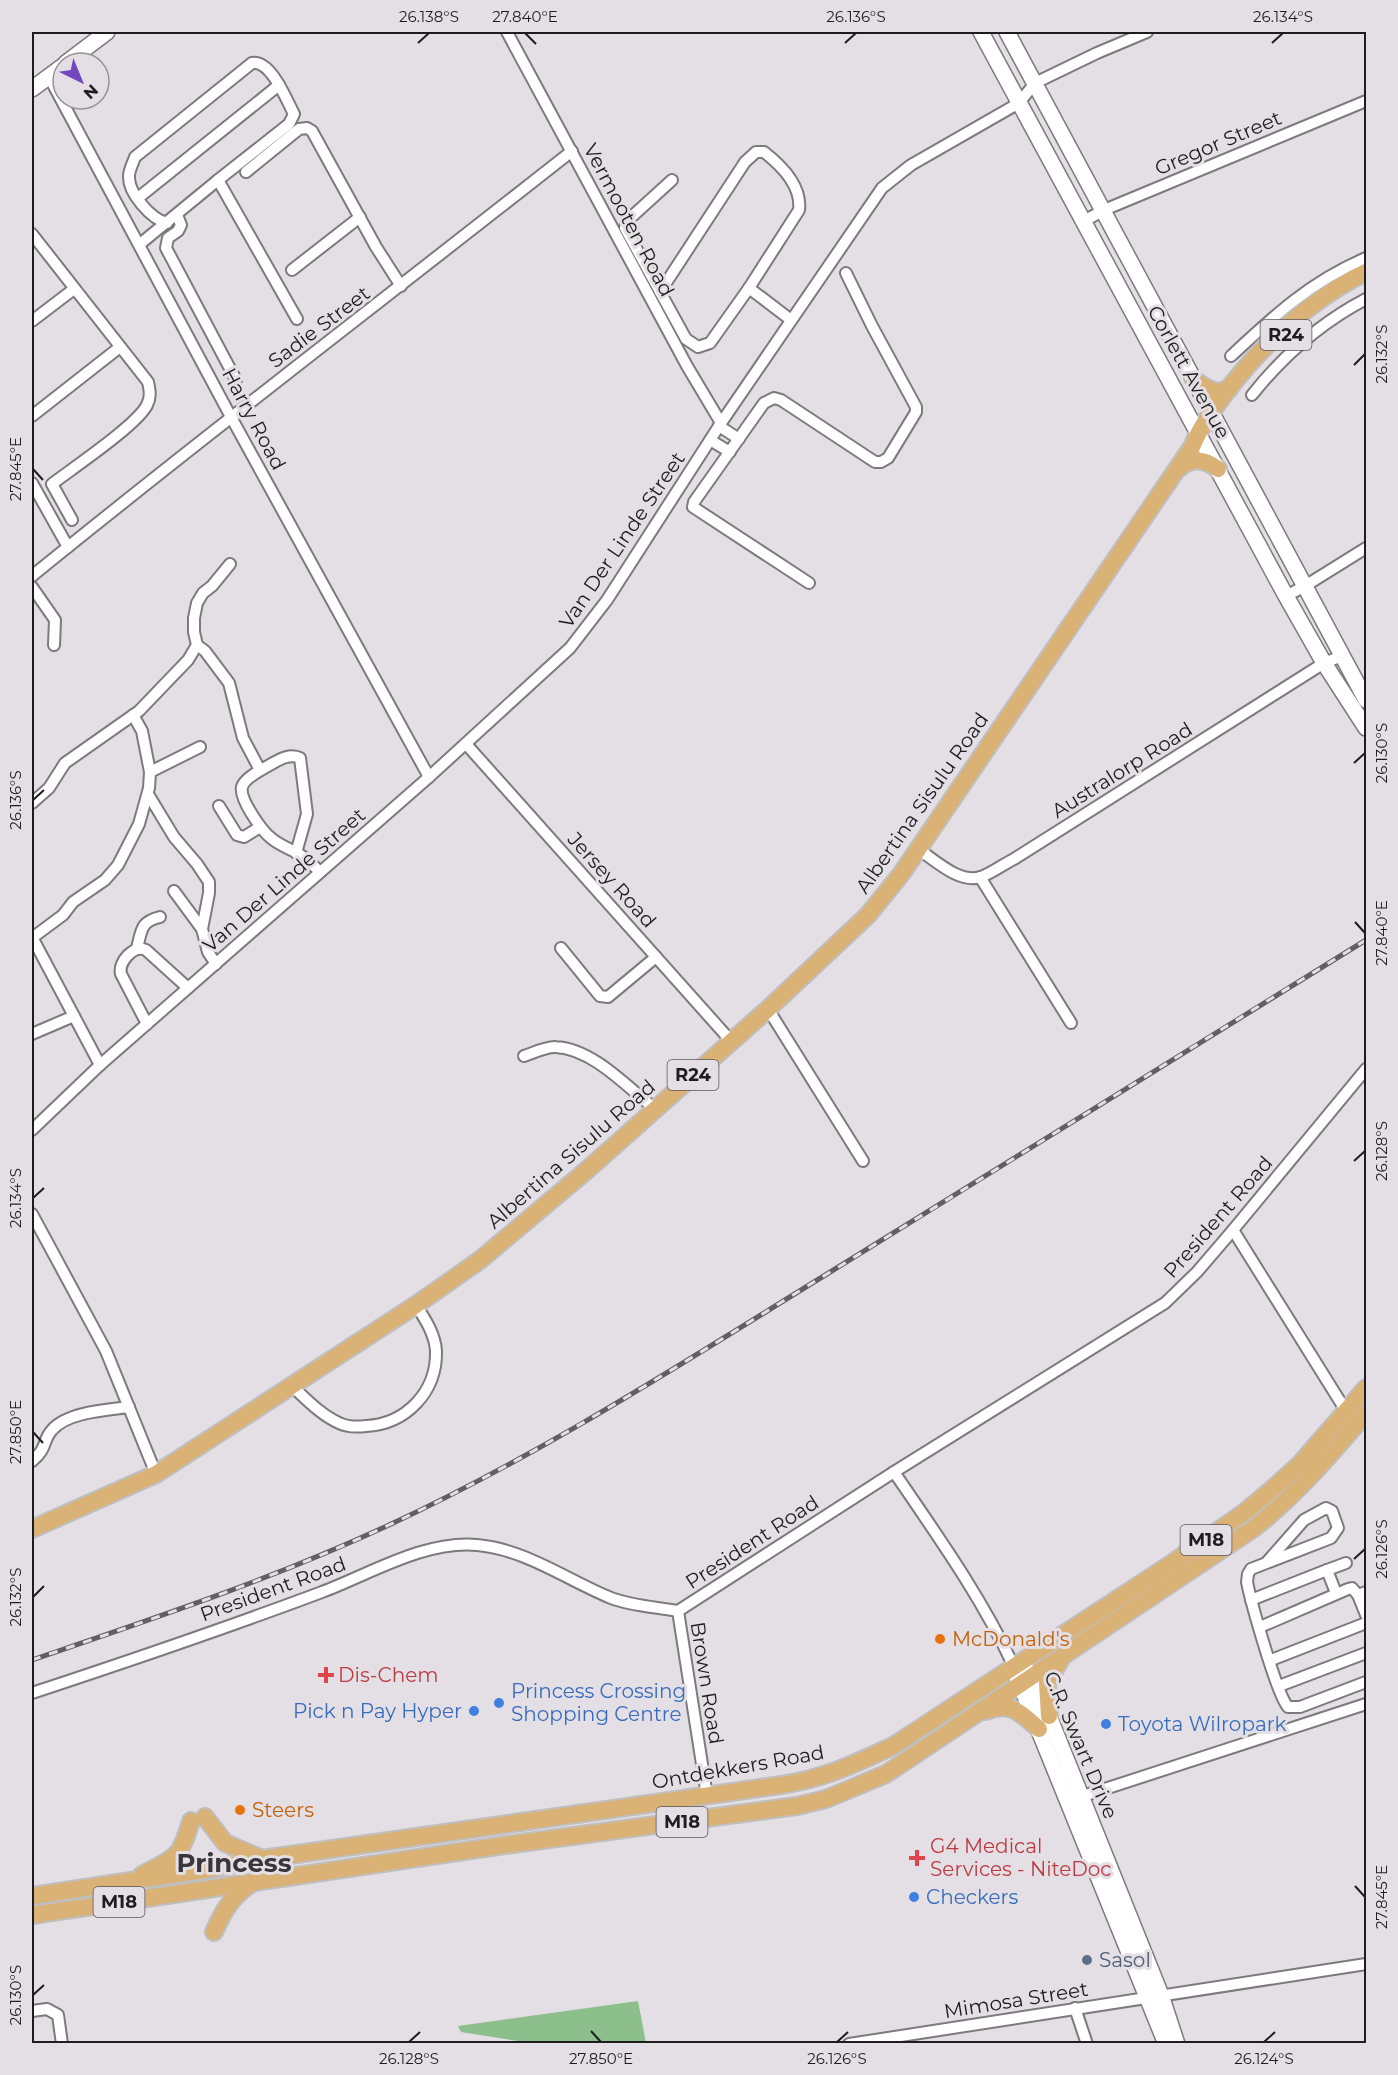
<svg xmlns="http://www.w3.org/2000/svg" width="1398" height="2075" font-family="Montserrat,sans-serif">
<style>
.green{fill:#8dbf8c}
.lines{fill:none;stroke-linecap:round;stroke-linejoin:round}
.street-casing{stroke:#7e797e;stroke-width:14}
.secondary-casing{stroke:#7e797e;stroke-width:18}
.primary-casing{stroke:#c0bfc0;stroke-width:20}
.street{stroke:#fff;stroke-width:10}
.secondary{stroke:#fff;stroke-width:15}
.primary{stroke:#dab276;stroke-width:16}
.rail-casing{stroke:#625f62;stroke-width:5}
.rail{stroke:#e4dfe5;stroke-width:3;stroke-dasharray:9;stroke-linecap:butt}
.ticks{fill:none;stroke:#1e1c1e;stroke-width:2}
.food-dot{fill:#e8710a;stroke:#e4dfe5;stroke-width:2}
.health-dot{fill:#e0444e;stroke:#e4dfe5;stroke-width:2}
.shop-dot{fill:#3f7fe0;stroke:#e4dfe5;stroke-width:2}
.service-dot{fill:#5c6f8a;stroke:#e4dfe5;stroke-width:2}
.labels{text-anchor:middle;dominant-baseline:central;stroke-width:6;stroke-linejoin:round;paint-order:stroke}
.shield{fill:#e4dfe5;stroke:#59565a;stroke-width:1.5}
.shield-label{font-size:18px;font-weight:bold;fill:#1e1c1e}
.street-label{font-size:20px;fill:#1e1c1e;stroke:#e4dfe5}
.food-label{font-size:20px;fill:#c56008;stroke:#e4dfe5;text-anchor:start}
.health-label{font-size:20px;fill:#be3a42;stroke:#e4dfe5;text-anchor:start}
.shop-label{font-size:20px;fill:#366cbe;stroke:#e4dfe5;text-anchor:start}
.service-label{font-size:20px;fill:#4e5e75;stroke:#e4dfe5;text-anchor:start}
.district-label{font-size:26px;font-weight:bold;fill:#39353a;stroke:#e4dfe5}
.neatline{fill:none;stroke:#1e1c1e;stroke-width:2}
.ticks-label{font-size:15px;text-anchor:middle;fill:#1e1c1e}
</style>
<rect width="100%" height="100%" fill="#e4dfe5"/>
<polygon class="green" points="638,2001 646,2043 536,2044 461,2032 458,2026"/>
<g class="lines">
<g class="street-casing">
<g id="street">
<polyline points="507,32 687,366 721,423"/>
<polyline points="49,77 231,417 429,777"/>
<polyline points="246,172 299,129 307,128 312,131 376,247 401,286"/>
<polyline points="672,180 627,221 625,228 686,339 698,347 710,343 749,288 791,320"/>
<polyline points="138,198 279,85"/>
<polyline points="177,215 181,225 178,231 168,238 166,248 236,380"/>
<polyline points="1084,221 1104,210 1366,101"/>
<path d="M167 223C151 219 128 193 129 176 129 170 133 163 135 157L252 63C271 60 286 99 294 114L289 124 218 180"/>
<path d="M32 234 148 382C150 391 151 397 147 405 137 425 73 468 52 484L72 520"/>
<polyline points="140,244 218,180 297,319"/>
<polyline points="292,270 360,217"/>
<path d="M660 292 745 162 756 152H764C782 166 802 186 799 210L749 288"/>
<polyline points="32,321 74,289"/>
<path d="M1231 356C1275 315 1310 282 1366 258"/>
<path d="M1252 395C1283 356 1322 322 1366 299"/>
<polyline points="32,416 120,347"/>
<polyline points="719,426 739,439"/>
<polyline points="710,440 730,452"/>
<polyline points="32,483 68,547"/>
<polyline points="230,564 212,586 203,593 197,603 194,618 194,632 197,645 205,651 229,683 243,738 260,770"/>
<path d="M32 576C209 432 392 293 572 151"/>
<polyline points="809,583 693,507 694,502 764,403 774,398 781,400 875,462 881,462 888,458 916,412 916,407 872,326 846,273"/>
<polyline points="32,587 55,620 54,645"/>
<polyline points="1286,596 1305,586 1366,548"/>
<polyline points="466,744 731,1041"/>
<polyline points="150,772 200,747"/>
<polyline points="148,794 174,837 197,864 209,882 209,893 202,929 208,952 216,964"/>
<polyline points="32,803 49,788 65,763 139,711 188,660 197,645"/>
<polyline points="219,806 237,835 244,837 260,827"/>
<path d="M918 849C935 860 959 884 981 877 992 873 1004 864 1014 859L1324 663 1342 656"/>
<path d="M296 853 307 814 300 758C288 752 276 762 266 767 259 771 244 779 242 787 239 799 262 831 271 838 279 845 290 849 299 854 307 859 313 865 320 872"/>
<polyline points="980,877 1071,1023"/>
<polyline points="174,891 202,929"/>
<polyline points="32,937 100,1065"/>
<polyline points="32,938 63,915 73,902 105,880 118,865 139,824 149,788 150,772 142,731 133,715"/>
<path d="M137 948C142 930 140 922 160 917"/>
<polyline points="561,948 600,996 608,997 656,957"/>
<polyline points="768,1009 863,1161"/>
<path d="M147 1024 121 974C118 962 134 944 146 950L188 988"/>
<polyline points="32,1034 74,1016"/>
<path d="M524 1056C533 1053 547 1046 556 1047 593 1049 627 1087 655 1109"/>
<polyline points="32,1130 100,1065 429,777 570,648 607,600 721,423 882,188 911,165 1019,103 1035,83 1097,53 1147,32"/>
<polyline points="32,1214 106,1351 156,1474"/>
<polyline points="1233,1230 1346,1411"/>
<path d="M292 1386C306 1399 321 1415 339 1423 347 1427 358 1427 366 1426 406 1424 437 1392 436 1351 435 1334 425 1319 416 1305"/>
<path d="M32 1461C48 1448 42 1441 52 1430 67 1412 107 1410 129 1407"/>
<path d="M894 1472C937 1535 982 1598 1014 1667"/>
<path d="M1267 1562 1304 1520 1326 1508 1332 1511 1338 1528 1331 1538 1251 1569 1248 1574 1247 1582C1251 1602 1277 1695 1288 1707H1300L1366 1682"/>
<polyline points="1327,1570 1346,1563"/>
<polyline points="1366,1592 1358,1595 1366,1615"/>
<polyline points="1251,1600 1327,1570 1336,1593"/>
<polyline points="678,1611 707,1796"/>
<polyline points="1260,1627 1348,1589 1352,1588 1358,1595"/>
<polyline points="1271,1660 1366,1623"/>
<polyline points="1279,1686 1366,1653"/>
<path d="M32 1693C129 1661 226 1628 322 1592 370 1574 425 1540 477 1545 525 1549 567 1580 611 1598 632 1606 656 1607 678 1611L894 1472 1165 1303 1197 1272 1233 1230 1366 1069"/>
<polyline points="1077,1798 1366,1704"/>
<polyline points="1075,2008 1087,2044"/>
<polyline points="32,2011 47,2009 58,2015 62,2044"/>
<polyline points="849,2044 1366,1964"/>
</g>
</g>
<g class="secondary-casing">
<g id="secondary">
<polyline points="981,32 1286,596 1324,663 1366,728"/>
<polyline points="1007,32 1366,700"/>
<polyline points="66,63 107,32"/>
<polyline points="32,89 63,66"/>
<polyline points="1021,1662 1031,1676 1049,1716 1161,1995 1177,2044"/>
<polyline points="1016,1674 1166,2044"/>
</g>
</g>
<g class="primary-casing">
<g id="primary">
<path d="M1194 380C1205 387 1215 396 1229 389"/>
<path d="M1179 468C1192 457 1205 459 1218 469"/>
<path d="M32 1529 156 1474 416 1305 480 1260 587 1170 768 1009 868 915 902 873 1192 447C1201 425 1215 407 1229 388 1267 340 1311 299 1366 272"/>
<path d="M986 1711C1010 1700 1022 1714 1039 1729"/>
<polyline points="1049,1716 1047,1683 1061,1659"/>
<polyline points="205,1817 225,1843 260,1858"/>
<path d="M142 1875C176 1857 180 1859 191 1821"/>
<path d="M32 1896 210 1869 262 1859 781 1785C826 1778 852 1765 893 1746L1171 1564 1245 1512 1269 1492 1299 1465 1366 1388"/>
<path d="M32 1915 505 1845 797 1806 826 1799 886 1774 1254 1528C1297 1494 1331 1454 1366 1413"/>
<path d="M214 1932C223 1911 232 1896 252 1883"/>
</g>
</g>
<use href="#street" class="street"/>
<use href="#secondary" class="secondary"/>
<use href="#primary" class="primary"/>
<g class="rail-casing">
<path id="rail" d="M32 1660C152 1619 273 1579 389 1525 542 1454 684 1362 827 1274 1007 1163 1186 1051 1366 940"/>
</g>
<use href="#rail" class="rail"/>
</g>
<path class="ticks" d="M525 33 536 44M418 43 429 33M845 43 856 33M1272 43 1283 33M1354 365 1365 354M33 469 43 480M1354 763 1365 753M33 800 44 790M1355 922 1365 933M1354 1161 1365 1151M33 1198 44 1188M33 1432 43 1443M1354 1559 1365 1549M33 1597 44 1586M1355 1886 1365 1897M33 1995 44 1985M591 2031 601 2042M409 2042 420 2032M837 2042 848 2032M1264 2042 1275 2032"/>
<g class="food-dot">
<circle cx="940" cy="1639" r="6"/>
<circle cx="240" cy="1810" r="6"/>
</g>
<g class="health-dot">
<path d="M323 1666h6v6h6v6h-6v6h-6v-6h-6v-6h6z"/>
<path d="M914 1849h6v6h6v6h-6v6h-6v-6h-6v-6h6z"/>
</g>
<g class="shop-dot">
<circle cx="499" cy="1703" r="6"/>
<circle cx="474" cy="1711" r="6"/>
<circle cx="1106" cy="1724" r="6"/>
<circle cx="914" cy="1897" r="6"/>
</g>
<circle class="service-dot" cx="1087" cy="1960" r="6"/>
<g class="labels">
<g class="shield">
<rect x="1260.5" y="320" width="51" height="30" rx="4.5"/>
<rect x="667.5" y="1060" width="51" height="30" rx="4.5"/>
<rect x="1180.5" y="1525" width="51" height="30" rx="4.5"/>
<rect x="656.5" y="1807" width="51" height="30" rx="4.5"/>
<rect x="93.5" y="1887" width="51" height="30" rx="4.5"/>
</g>
<g class="shield-label">
<text x="1286" y="335">R24</text>
<text x="693" y="1075">R24</text>
<text x="1206" y="1540">M18</text>
<text x="682" y="1822">M18</text>
<text x="119" y="1902">M18</text>
</g>
<g class="street-label">
<text transform="translate(1218 143) rotate(-23)">Gregor Street</text>
<text transform="translate(629 220) rotate(62)">Vermooten Road</text>
<text transform="translate(319 327) rotate(-37)">Sadie Street</text>
<text transform="translate(1189 372) rotate(61)">Corlett Avenue</text>
<text transform="translate(254 419) rotate(62)">Harry Road</text>
<text transform="translate(622 540) rotate(-56)">Van Der Linde Street</text>
<text transform="translate(1122 770) rotate(-32)">Australorp Road</text>
<text transform="translate(922 803) rotate(-55)">Albertina Sisulu Road</text>
<text transform="translate(284 880) rotate(-41)">Van Der Linde Street</text>
<text transform="translate(612 880) rotate(48)">Jersey Road</text>
<text transform="translate(571 1154) rotate(-41)">Albertina Sisulu Road</text>
<text transform="translate(1218 1217) rotate(-49)">President Road</text>
<text transform="translate(752 1542) rotate(-33)">President Road</text>
<text transform="translate(273 1589) rotate(-20)">President Road</text>
<text transform="translate(707 1683) rotate(81)">Brown Road</text>
<text transform="translate(1081 1745) rotate(67)">C.R. Swart Drive</text>
<text transform="translate(738 1767) rotate(-10)">Ontdekkers Road</text>
<text transform="translate(1016 2000) rotate(-9)">Mimosa Street</text>
</g>
<g class="food-label">
<text x="952" y="1639">McDonald's</text>
<text x="252" y="1810">Steers</text>
</g>
<g class="health-label">
<text x="338" y="1675">Dis-Chem</text>
<text x="930" y="1846">G4 Medical<tspan x="930" dy="23">Services - NiteDoc</tspan></text>
</g>
<g class="shop-label">
<text x="511" y="1691">Princess Crossing<tspan x="511" dy="23">Shopping Centre</tspan></text>
<text x="462" y="1711" text-anchor="end">Pick n Pay Hyper</text>
<text x="1118" y="1724">Toyota Wilropark</text>
<text x="926" y="1897">Checkers</text>
</g>
<g class="service-label">
<text x="1099" y="1960">Sasol</text>
</g>
<g class="district-label">
<text x="234" y="1863">Princess</text>
</g>
</g>
<rect width="1398" height="2075" fill="none" stroke="#e4dfe5" stroke-width="66"/>
<g transform="translate(81 81) rotate(137)"><circle r="28" fill="#e4dfe5" stroke="#959195" stroke-width="1.5"/>
<path d="M0-4.5L10 22L0 15L-10 22Z" fill="#7447bf"/>
<text y="-9" font-size="16" font-weight="bold" text-anchor="middle" fill="#1e1c1e">N</text>
</g>
<rect x="33" y="33" width="1332" height="2009" class="neatline"/>
<g class="ticks-label">
<text x="429" y="22">26.138°S</text>
<text x="525" y="22">27.840°E</text>
<text x="856" y="22">26.136°S</text>
<text x="1283" y="22">26.134°S</text>
<text transform="translate(1382 354) rotate(-90)" y="5">26.132°S</text>
<text transform="translate(16 469) rotate(-90)" y="5">27.845°E</text>
<text transform="translate(1382 753) rotate(-90)" y="5">26.130°S</text>
<text transform="translate(16 800) rotate(-90)" y="5">26.136°S</text>
<text transform="translate(1382 933) rotate(-90)" y="5">27.840°E</text>
<text transform="translate(1382 1151) rotate(-90)" y="5">26.128°S</text>
<text transform="translate(16 1198) rotate(-90)" y="5">26.134°S</text>
<text transform="translate(16 1432) rotate(-90)" y="5">27.850°E</text>
<text transform="translate(1382 1549) rotate(-90)" y="5">26.126°S</text>
<text transform="translate(16 1597) rotate(-90)" y="5">26.132°S</text>
<text transform="translate(1382 1897) rotate(-90)" y="5">27.845°E</text>
<text transform="translate(16 1995) rotate(-90)" y="5">26.130°S</text>
<text x="409" y="2064">26.128°S</text>
<text x="601" y="2064">27.850°E</text>
<text x="837" y="2064">26.126°S</text>
<text x="1264" y="2064">26.124°S</text>
</g>
</svg>
